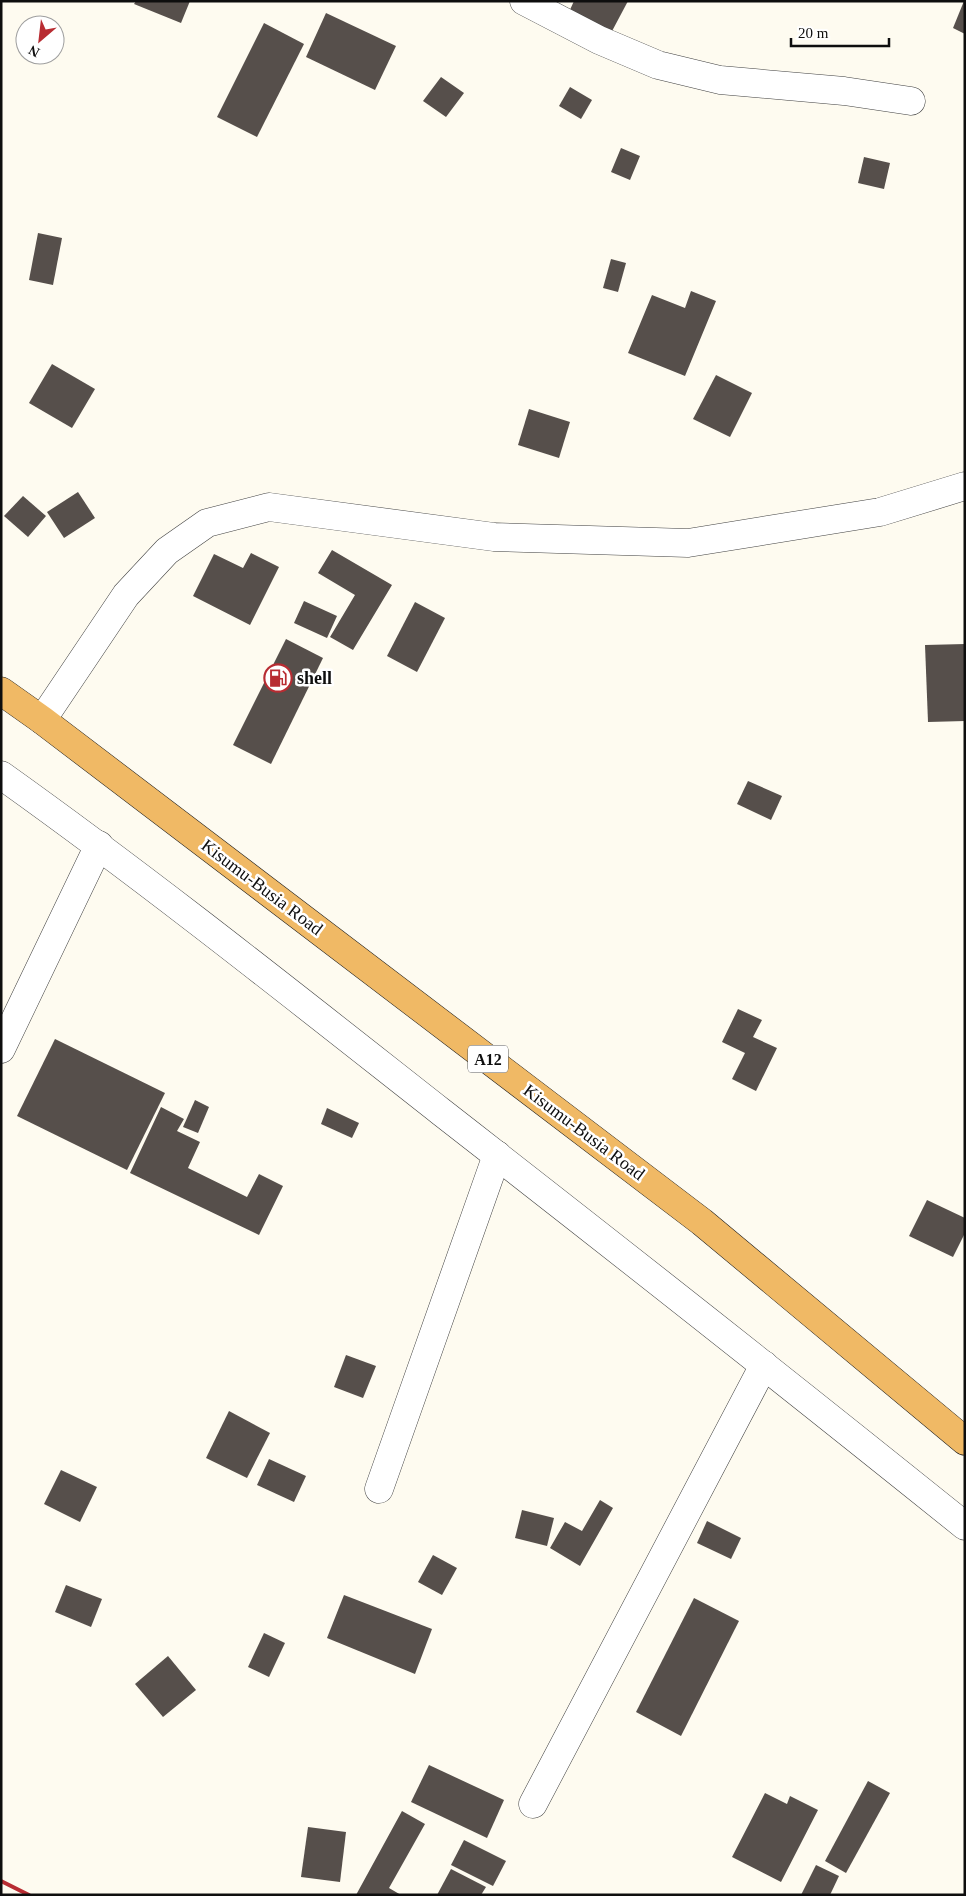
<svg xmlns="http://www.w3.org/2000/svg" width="966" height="1896" font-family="Georgia,serif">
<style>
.building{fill:#564f4b}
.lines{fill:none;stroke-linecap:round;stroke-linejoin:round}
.minor-casing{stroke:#414141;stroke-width:29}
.trunk-casing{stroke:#1f1f1f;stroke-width:29}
.minor{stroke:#fff;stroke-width:28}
.trunk{stroke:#f0b965;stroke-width:28}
.rail{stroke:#b82c32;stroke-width:4}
.labels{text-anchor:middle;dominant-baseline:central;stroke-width:5;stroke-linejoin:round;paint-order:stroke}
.shield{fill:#fff;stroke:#565656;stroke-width:1}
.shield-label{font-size:16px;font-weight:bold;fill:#0e0e0e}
.poi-label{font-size:18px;font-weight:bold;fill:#0e0e0e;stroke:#fff;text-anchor:start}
.street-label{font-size:18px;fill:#0e0e0e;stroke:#fff}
</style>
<rect width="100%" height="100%" fill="#fefbf0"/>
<g class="building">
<polygon points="136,1 190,1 181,23 134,4"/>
<polygon points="574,1 628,1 611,33 569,12"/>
<polygon points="964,1 965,1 965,34 953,28"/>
<polygon points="326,13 396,46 375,90 306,57"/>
<polygon points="264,23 304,44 257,137 217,117"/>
<polygon points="441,77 464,93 446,117 423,101"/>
<polygon points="570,87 592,100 581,119 559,106"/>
<polygon points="621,148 640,156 630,180 611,172"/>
<polygon points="864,157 890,163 884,189 858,183"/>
<polygon points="38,233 62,238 53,285 29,280"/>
<polygon points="611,259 626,263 618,292 603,288"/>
<polygon points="691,291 716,301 685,376 628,353 652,295 685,308"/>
<polygon points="52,364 95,389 72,428 29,403"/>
<polygon points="716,375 752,393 730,437 693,419"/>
<polygon points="529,409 570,422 559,458 518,445"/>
<polygon points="78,492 95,518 64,538 47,512"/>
<polygon points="23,496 46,516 28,537 4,516"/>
<polygon points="332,550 392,585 353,650 330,637 355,595 318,573"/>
<polygon points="251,553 279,567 250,625 193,596 214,554 243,568"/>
<polygon points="304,601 337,616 327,638 294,623"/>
<polygon points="415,602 445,618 417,672 387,656"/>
<polygon points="286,639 323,658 271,764 233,745"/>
<polygon points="965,644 965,721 928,722 925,645"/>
<polygon points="748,781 782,796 771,820 737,804"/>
<polygon points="738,1009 762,1020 753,1037 777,1048 756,1091 732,1079 745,1053 722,1042"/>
<polygon points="55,1039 165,1093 127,1170 17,1116"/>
<polygon points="195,1100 209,1107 198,1133 183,1127"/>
<polygon points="161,1107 184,1119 177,1131 200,1142 188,1168 247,1197 259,1174 283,1186 259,1235 130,1173"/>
<polygon points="327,1108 359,1123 352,1138 321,1124"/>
<polygon points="927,1200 965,1218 965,1233 953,1257 909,1236"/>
<polygon points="346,1355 376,1366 363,1398 334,1387"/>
<polygon points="229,1411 270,1433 247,1478 206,1458"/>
<polygon points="269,1459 306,1476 294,1502 257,1485"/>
<polygon points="61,1470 97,1487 80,1522 44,1504"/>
<polygon points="600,1500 613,1508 580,1566 550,1548 565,1522 582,1531"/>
<polygon points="522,1510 554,1518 547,1546 515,1538"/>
<polygon points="707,1521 741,1538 731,1559 697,1543"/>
<polygon points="433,1555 457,1568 442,1595 418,1582"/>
<polygon points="66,1585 102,1599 91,1627 55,1612"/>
<polygon points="344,1595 432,1629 415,1674 327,1638"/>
<polygon points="694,1598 739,1621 681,1736 636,1712"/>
<polygon points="264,1633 285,1643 269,1677 248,1667"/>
<polygon points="168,1656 196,1690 163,1717 135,1684"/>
<polygon points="429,1765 504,1800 487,1838 411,1802"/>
<polygon points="868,1781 890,1793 846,1873 825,1861"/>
<polygon points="765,1793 787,1804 790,1796 818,1810 781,1882 732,1857"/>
<polygon points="402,1811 425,1824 389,1888 401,1895 356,1895"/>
<polygon points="308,1827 346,1832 340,1882 301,1877"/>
<polygon points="464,1840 506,1861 493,1886 451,1865"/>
<polygon points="816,1865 839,1876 830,1895 801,1895"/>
<polygon points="451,1869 486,1887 481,1895 437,1895"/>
</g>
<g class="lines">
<g class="minor-casing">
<g id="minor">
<polyline points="524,1 599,40 658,65 720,80 844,91 911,101"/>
<polyline points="42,720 126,595 167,551 207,523 269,507 494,537 688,543 880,512 965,486"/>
<path d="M1 775C151 882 295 997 440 1111 616 1248 791 1386 965 1526"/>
<polyline points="1,1049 99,845"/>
<polyline points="379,1489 497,1155"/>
<polyline points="533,1804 764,1365"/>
</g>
</g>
<g class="trunk-casing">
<polyline id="trunk" points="1,691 42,720 702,1222 965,1441"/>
</g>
<use href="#minor" class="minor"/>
<use href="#trunk" class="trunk"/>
<polyline class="rail" points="1,1881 29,1895"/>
</g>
<defs>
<g id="fuel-ring" transform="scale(1.4375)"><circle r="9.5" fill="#fff" stroke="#b82c32" stroke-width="1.5"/><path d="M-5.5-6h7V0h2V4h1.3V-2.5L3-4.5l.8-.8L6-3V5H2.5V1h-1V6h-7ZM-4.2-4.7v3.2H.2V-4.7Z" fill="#b82c32"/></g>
</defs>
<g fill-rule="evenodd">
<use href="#fuel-ring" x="278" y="678"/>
</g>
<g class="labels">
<rect class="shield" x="468" y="1045.5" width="40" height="27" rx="4"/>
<g class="shield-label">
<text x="488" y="1059">A12</text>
</g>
<g class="poi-label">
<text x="297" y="678">shell</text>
</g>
<g class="street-label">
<text transform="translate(262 887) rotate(37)">Kisumu-Busia Road</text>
<text transform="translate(584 1132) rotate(37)">Kisumu-Busia Road</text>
</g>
</g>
<rect width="966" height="1896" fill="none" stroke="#0e0e0e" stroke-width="5"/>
<g transform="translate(40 40) rotate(208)"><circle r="24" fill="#ffffff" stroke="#9f9f9f"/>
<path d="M0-4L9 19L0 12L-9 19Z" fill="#b82c32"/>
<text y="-8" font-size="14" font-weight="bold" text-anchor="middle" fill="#0e0e0e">N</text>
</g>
<path d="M791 38v8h98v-8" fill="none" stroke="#0e0e0e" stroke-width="2.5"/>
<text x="798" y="38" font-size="15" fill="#0e0e0e" stroke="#ffffff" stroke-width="4" paint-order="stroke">20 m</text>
</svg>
